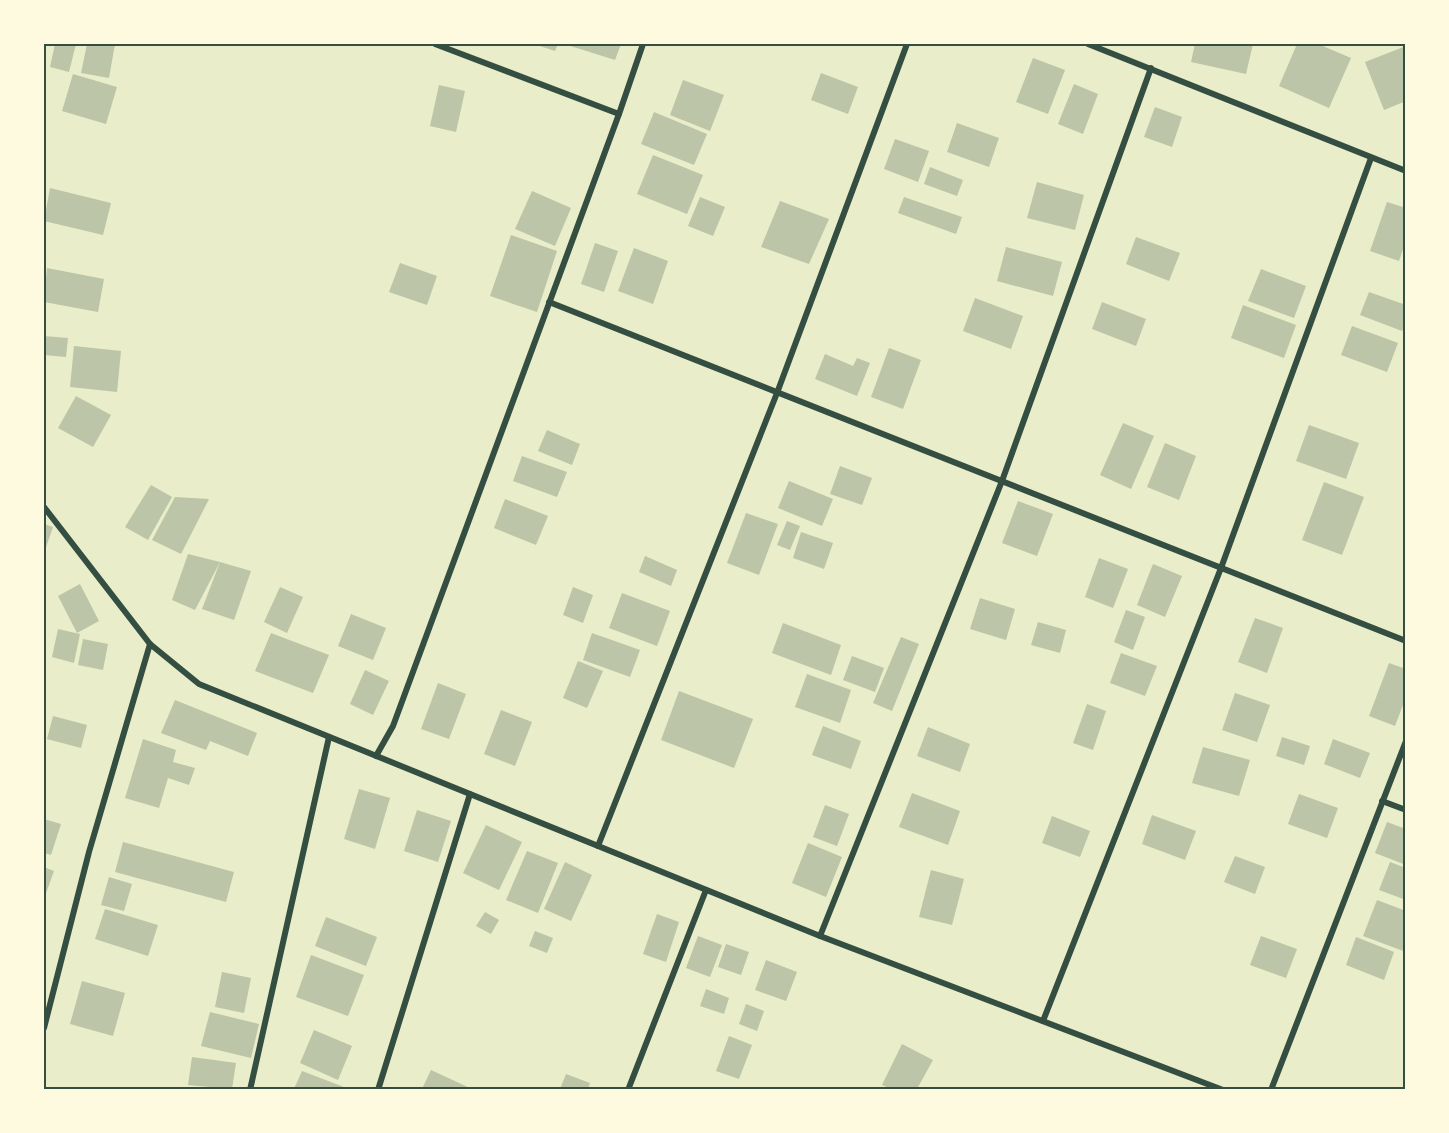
<svg xmlns="http://www.w3.org/2000/svg" width="1449" height="1133" font-family="Manrope,sans-serif">
<style>
.building{fill:#bcc5a7}
.lines{fill:none;stroke-linecap:round;stroke-linejoin:round}
.minor{stroke:#344e41;stroke-width:6}
.neatline{fill:none;stroke:#344e41;stroke-width:2}
</style>
<rect width="100%" height="100%" fill="#e9edc9"/>
<g class="building">
<polygon points="55,44 76,44 69,72 50,67"/>
<polygon points="87,44 115,44 109,78 81,73"/>
<polygon points="534,44 558,44 555,51"/>
<polygon points="564,44 621,44 615,60"/>
<polygon points="1195,44 1253,44 1246,74 1191,62"/>
<polygon points="1297,44 1318,44 1351,58 1329,108 1279,86"/>
<polygon points="1406,46 1406,101 1384,110 1365,62"/>
<polygon points="1033,58 1065,70 1048,114 1016,102"/>
<polygon points="821,73 858,87 848,114 811,100"/>
<polygon points="73,74 117,87 106,124 62,111"/>
<polygon points="683,80 724,95 710,131 670,115"/>
<polygon points="1074,84 1098,94 1083,134 1058,124"/>
<polygon points="439,85 465,91 456,132 430,126"/>
<polygon points="1155,107 1182,117 1172,147 1144,137"/>
<polygon points="654,112 707,134 694,165 641,144"/>
<polygon points="957,123 999,138 989,167 947,152"/>
<polygon points="895,139 929,151 918,182 884,169"/>
<polygon points="653,155 703,175 687,214 637,194"/>
<polygon points="930,167 963,180 957,196 924,184"/>
<polygon points="1037,182 1084,195 1075,230 1027,218"/>
<polygon points="50,188 111,203 103,235 44,221"/>
<polygon points="532,191 571,208 555,246 515,229"/>
<polygon points="700,197 725,207 713,236 688,226"/>
<polygon points="904,197 962,217 956,234 898,213"/>
<polygon points="780,201 829,219 809,264 761,247"/>
<polygon points="1387,202 1406,208 1406,241 1399,261 1370,251"/>
<polygon points="511,235 557,251 537,312 490,296"/>
<polygon points="1136,237 1180,253 1169,281 1126,264"/>
<polygon points="595,243 618,251 604,292 581,284"/>
<polygon points="1006,247 1062,262 1053,296 997,281"/>
<polygon points="634,248 668,261 653,304 618,291"/>
<polygon points="400,263 437,276 427,305 389,292"/>
<polygon points="47,268 104,279 98,312 44,302"/>
<polygon points="1261,269 1306,286 1294,318 1248,301"/>
<polygon points="1369,292 1406,305 1406,323 1402,331 1360,315"/>
<polygon points="975,298 1023,316 1011,349 963,331"/>
<polygon points="1102,302 1146,319 1136,346 1092,329"/>
<polygon points="1243,305 1296,325 1284,358 1231,338"/>
<polygon points="1352,326 1398,343 1387,372 1341,355"/>
<polygon points="44,336 68,338 66,357 44,355"/>
<polygon points="74,346 121,351 117,392 70,387"/>
<polygon points="889,348 921,360 903,409 871,397"/>
<polygon points="825,354 853,366 857,358 870,363 857,396 815,379"/>
<polygon points="76,396 111,415 93,447 58,428"/>
<polygon points="1123,423 1154,436 1131,489 1100,475"/>
<polygon points="1309,425 1359,443 1346,479 1296,461"/>
<polygon points="547,430 580,444 572,465 538,451"/>
<polygon points="1165,443 1196,456 1179,500 1147,487"/>
<polygon points="522,456 567,472 557,497 513,481"/>
<polygon points="840,466 872,478 862,505 830,494"/>
<polygon points="789,481 833,499 822,526 778,508"/>
<polygon points="1324,482 1364,497 1342,555 1302,540"/>
<polygon points="151,485 172,497 148,540 125,527"/>
<polygon points="175,497 209,499 181,554 152,540"/>
<polygon points="505,499 548,516 536,545 494,528"/>
<polygon points="1018,501 1053,514 1037,556 1002,543"/>
<polygon points="746,513 778,524 759,575 727,563"/>
<polygon points="787,521 800,526 790,550 777,545"/>
<polygon points="44,524 53,527 44,553"/>
<polygon points="801,532 833,543 824,569 793,558"/>
<polygon points="188,554 220,562 195,610 172,600"/>
<polygon points="645,556 677,570 671,586 639,572"/>
<polygon points="1099,558 1128,569 1113,608 1085,597"/>
<polygon points="220,562 251,571 234,620 202,609"/>
<polygon points="1153,564 1182,576 1165,617 1137,605"/>
<polygon points="80,584 99,621 77,633 58,596"/>
<polygon points="280,587 303,597 287,633 264,622"/>
<polygon points="573,587 593,595 583,623 563,615"/>
<polygon points="622,593 670,611 657,646 609,628"/>
<polygon points="980,598 1015,609 1006,640 970,629"/>
<polygon points="1126,610 1145,617 1133,650 1114,642"/>
<polygon points="351,614 386,628 373,660 338,646"/>
<polygon points="1255,618 1283,628 1267,673 1238,662"/>
<polygon points="1038,622 1066,630 1060,653 1031,645"/>
<polygon points="783,623 841,645 831,675 772,653"/>
<polygon points="58,629 80,634 74,663 52,657"/>
<polygon points="271,633 329,655 313,693 255,671"/>
<polygon points="592,633 640,650 630,677 583,660"/>
<polygon points="901,637 919,644 892,711 873,703"/>
<polygon points="83,639 108,644 103,670 78,665"/>
<polygon points="1121,653 1157,666 1145,696 1110,683"/>
<polygon points="852,656 884,668 875,692 843,680"/>
<polygon points="578,661 603,671 587,708 563,698"/>
<polygon points="1389,663 1406,669 1406,697 1395,726 1369,716"/>
<polygon points="365,670 389,681 373,715 350,704"/>
<polygon points="807,674 851,690 840,723 795,707"/>
<polygon points="438,683 466,694 449,739 421,729"/>
<polygon points="679,691 753,719 734,768 661,740"/>
<polygon points="1235,693 1270,705 1257,742 1222,730"/>
<polygon points="175,700 257,733 248,756 210,741 206,750 161,733"/>
<polygon points="1087,704 1106,711 1093,750 1073,743"/>
<polygon points="501,710 532,722 515,766 484,754"/>
<polygon points="53,716 87,725 81,748 47,739"/>
<polygon points="823,726 861,741 851,769 812,755"/>
<polygon points="928,727 970,744 960,772 917,756"/>
<polygon points="1282,737 1310,746 1304,765 1276,756"/>
<polygon points="143,739 176,750 173,762 195,768 189,785 168,778 159,808 125,798"/>
<polygon points="1333,739 1370,753 1360,778 1324,764"/>
<polygon points="1203,747 1250,760 1239,796 1192,783"/>
<polygon points="359,789 390,798 375,849 344,839"/>
<polygon points="912,793 960,811 948,845 899,827"/>
<polygon points="1299,794 1338,808 1327,838 1288,824"/>
<polygon points="825,805 849,814 837,846 813,837"/>
<polygon points="417,810 451,821 438,862 404,851"/>
<polygon points="1152,815 1196,831 1185,860 1142,844"/>
<polygon points="1052,816 1090,831 1080,857 1042,843"/>
<polygon points="44,819 61,824 51,855 44,853"/>
<polygon points="1387,822 1406,829 1406,865 1375,853"/>
<polygon points="486,825 522,842 499,890 463,873"/>
<polygon points="123,842 234,872 226,902 115,872"/>
<polygon points="808,843 842,857 826,897 792,883"/>
<polygon points="527,851 558,863 538,913 506,900"/>
<polygon points="1235,856 1265,867 1255,894 1224,882"/>
<polygon points="565,862 592,875 571,921 544,909"/>
<polygon points="1390,862 1406,868 1406,900 1379,890"/>
<polygon points="44,867 54,871 44,899"/>
<polygon points="931,870 964,879 952,925 919,917"/>
<polygon points="109,877 132,884 124,911 101,905"/>
<polygon points="1377,900 1406,911 1406,952 1363,936"/>
<polygon points="105,909 158,925 148,956 95,939"/>
<polygon points="485,912 499,920 491,934 476,926"/>
<polygon points="657,914 679,922 666,962 643,954"/>
<polygon points="326,917 377,937 366,966 315,946"/>
<polygon points="535,931 553,938 547,953 529,946"/>
<polygon points="698,936 722,945 710,977 686,968"/>
<polygon points="1261,936 1297,949 1286,978 1250,965"/>
<polygon points="1356,937 1394,952 1384,980 1346,965"/>
<polygon points="726,944 749,952 741,975 718,967"/>
<polygon points="311,955 364,975 348,1016 296,997"/>
<polygon points="766,960 797,972 786,1001 755,990"/>
<polygon points="222,972 251,978 244,1013 215,1007"/>
<polygon points="82,981 125,993 113,1036 70,1024"/>
<polygon points="706,989 729,998 724,1014 700,1006"/>
<polygon points="746,1004 764,1011 757,1031 739,1024"/>
<polygon points="210,1012 259,1024 251,1058 201,1046"/>
<polygon points="314,1030 352,1046 338,1080 300,1063"/>
<polygon points="729,1036 752,1045 739,1079 716,1071"/>
<polygon points="902,1044 933,1060 917,1089 891,1089 882,1085"/>
<polygon points="192,1057 236,1063 232,1089 188,1085"/>
<polygon points="431,1070 472,1089 422,1089"/>
<polygon points="302,1071 349,1089 294,1089"/>
<polygon points="566,1074 590,1083 588,1089 560,1089"/>
</g>
<g class="lines">
<g class="minor">
<polyline points="435,44 619,114"/>
<polyline points="1088,44 1406,171"/>
<polyline points="549,302 1406,641"/>
<polyline points="44,507 150,644 199,684 820,936 1223,1090"/>
<polyline points="376,756 393,726 619,114 643,44"/>
<polyline points="1382,801 1406,810"/>
<polyline points="598,846 777,393 907,44"/>
<polyline points="820,936 1002,481 1151,68"/>
<polyline points="1043,1021 1221,568 1371,158"/>
<polyline points="44,1028 89,852 150,644"/>
<polyline points="250,1090 329,737"/>
<polyline points="378,1090 470,794"/>
<polyline points="628,1090 706,890"/>
<polyline points="1271,1090 1406,741"/>
</g>
</g>
<rect width="1449" height="1133" fill="none" stroke="#fefae0" stroke-width="90"/>
<rect x="45" y="45" width="1359" height="1043" class="neatline"/>
</svg>
